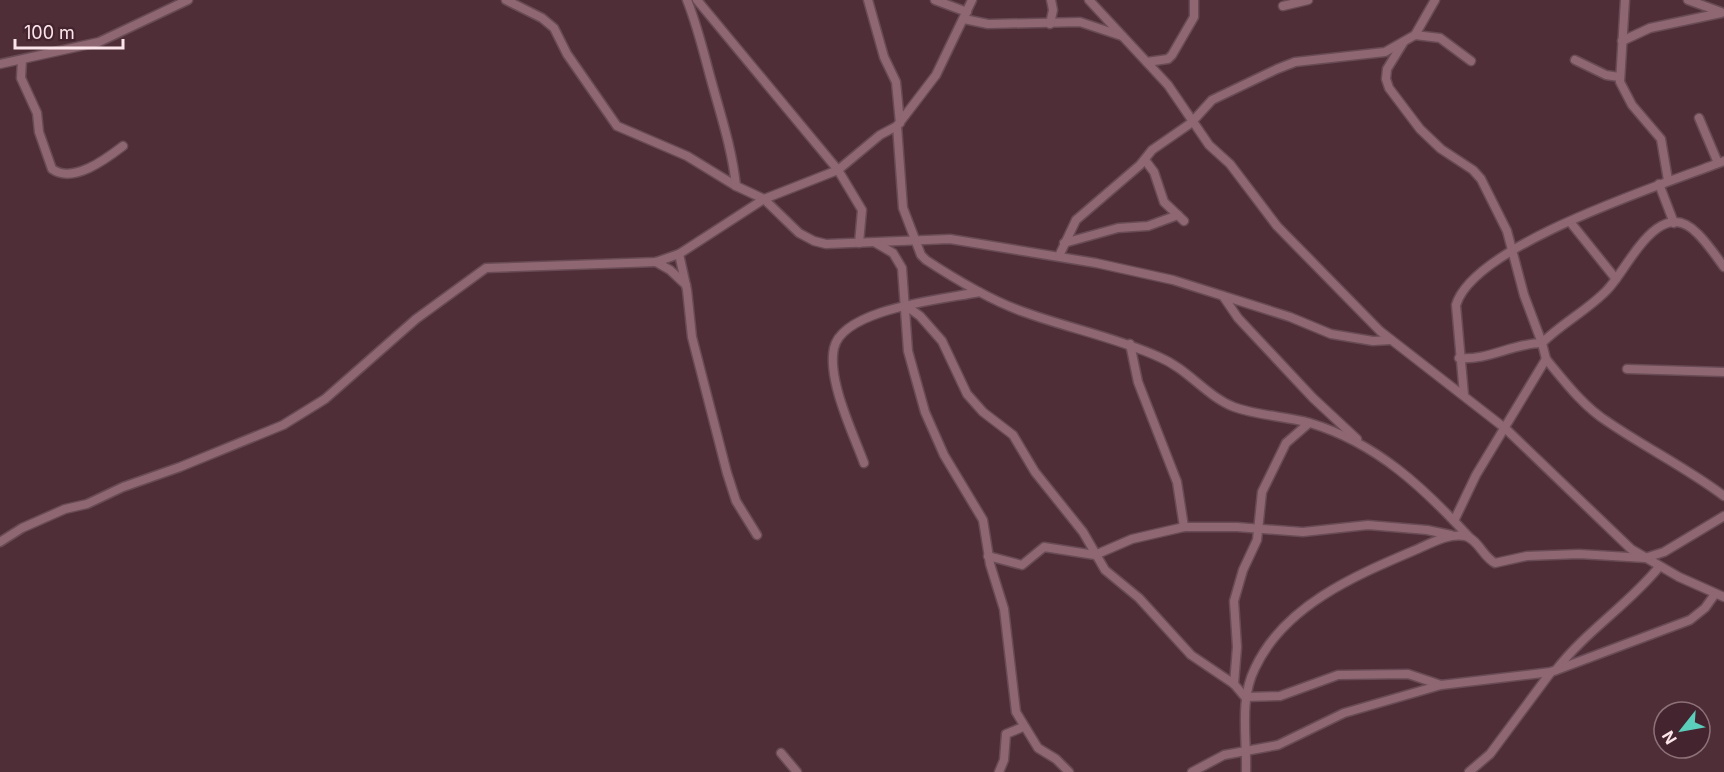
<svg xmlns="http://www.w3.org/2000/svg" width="1724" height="772" font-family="Inter,sans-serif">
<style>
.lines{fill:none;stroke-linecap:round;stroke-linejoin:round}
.street-casing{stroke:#684b54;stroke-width:11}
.street{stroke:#8e6772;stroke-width:8}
</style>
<rect width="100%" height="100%" fill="#502e38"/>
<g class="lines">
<g class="street-casing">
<g id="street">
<polyline points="506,0 542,18 554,28 567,54 617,126 687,156 736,186 764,199 799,233 814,241 826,244 950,239 1096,263 1173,280 1290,317 1331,334 1373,341 1391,340"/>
<path d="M687 0C697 25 703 50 710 76 720 113 732 148 736 186"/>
<polyline points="697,0 838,170 862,210 859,243"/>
<polyline points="868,0 884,57 896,82 900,123"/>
<polyline points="935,0 967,12"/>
<polyline points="1089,0 1168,85 1209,145 1230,164 1277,226 1380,331 1506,429 1631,549 1679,577 1724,597"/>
<polyline points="1625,0 1620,82 1632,105 1661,139 1668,180"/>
<polyline points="1688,0 1721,12"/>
<polyline points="1283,6 1308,0"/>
<polyline points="964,19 988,24 1080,22 1122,36"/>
<polyline points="1050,24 1053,10 1051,0"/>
<polyline points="1415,35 1440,38 1471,61"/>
<polyline points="1622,41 1650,28 1721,13"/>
<path d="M1403 43 1387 69 1386 79 1389 88 1420 129 1441 149 1473 170 1481 179 1507 231 1524 295 1542 343C1514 343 1487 361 1459 358"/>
<path d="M22 60 21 78 37 113 39 132 52 169C73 184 106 159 123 146"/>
<polyline points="1575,60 1606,75 1619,77"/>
<polyline points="1147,62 1168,59 1172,55 1194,17 1194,0"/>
<polyline points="0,64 99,42 188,0"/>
<polyline points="1699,118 1718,163"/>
<path d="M897 126 903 208 921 255 926 260C955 279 988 299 1021 311 1067 328 1115 337 1159 357 1188 369 1206 396 1234 407 1258 416 1286 416 1310 423 1377 443 1424 488 1470 538"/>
<polyline points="1145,160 1154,172 1164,202 1184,221"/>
<polyline points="1659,184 1674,223"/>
<polyline points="1571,223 1616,279"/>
<polyline points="876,243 893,253 902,268 908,351 925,412 944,455 983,520 990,564 1004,609 1016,712 1038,748 1056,759 1069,772"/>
<polyline points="1064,243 1118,228 1148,226 1178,215"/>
<polyline points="679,254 687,290 692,337 727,473 736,501 757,535"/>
<polyline points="1059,256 1076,220 1140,165 1152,150 1191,123 1212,100 1277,69 1295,62 1385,52 1415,35 1435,0"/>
<polyline points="656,262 670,270 686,285"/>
<polyline points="1223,296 1238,318 1313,398 1357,439"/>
<polyline points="905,305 920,316 942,341 967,394 983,412 1013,435 1035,472 1083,532 1105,570 1139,598 1191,655 1234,684 1245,697 1280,696 1338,675 1408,674 1441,685"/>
<polyline points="1130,344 1138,382 1177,482 1184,527"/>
<path d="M1546 359C1565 382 1583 406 1608 422 1646 448 1687 468 1724 496"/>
<polyline points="1627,369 1724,372"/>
<path d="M1464 395 1456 305C1474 244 1665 184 1724 161"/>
<path d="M864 463C853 433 827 380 834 348 843 308 946 299 979 292"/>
<path d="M1454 521 1476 475 1546 359 1542 343C1562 323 1588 310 1607 290 1628 269 1659 193 1698 234 1708 244 1716 256 1724 267"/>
<polyline points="0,542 22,528 65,509 87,504 123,487 180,467 283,425 325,399 416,319 486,268 656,262 679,254 764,199 838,170 880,135 897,126 936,75 972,0"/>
<polyline points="988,556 1022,565 1044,547 1095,555 1132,539 1184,527 1237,527 1303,532 1368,525 1427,530 1451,535"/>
<path d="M1556 670C1586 631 1628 605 1659 567"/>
<polyline points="1234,684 1237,647 1234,601 1243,570 1257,540 1262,492 1286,443 1309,423"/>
<polyline points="781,753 797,772"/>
<polyline points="999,772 1004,760 1006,734 1023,727"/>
<polyline points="1192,772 1224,755 1278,745 1344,713 1441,685 1551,672 1690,620 1705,608 1715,594"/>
<path d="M1246 772C1247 737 1239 700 1255 668 1284 606 1354 576 1413 551 1430 544 1447 533 1465 536 1478 539 1483 557 1495 563L1527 556 1579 554 1645 558 1664 552 1724 516"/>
<polyline points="1469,772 1490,754 1551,672"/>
</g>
</g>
<use href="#street" class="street"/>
</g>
<g transform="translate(1682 730) rotate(239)"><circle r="28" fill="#44242e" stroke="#8d7179" stroke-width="1.5"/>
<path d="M0-4.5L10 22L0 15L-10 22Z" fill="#5bcebc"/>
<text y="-9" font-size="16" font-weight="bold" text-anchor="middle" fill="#fbe5ea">N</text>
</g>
<path d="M15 39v9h108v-9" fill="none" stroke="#fbe5ea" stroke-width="3"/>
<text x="24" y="39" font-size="18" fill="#fbe5ea" stroke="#44242e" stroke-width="4.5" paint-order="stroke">100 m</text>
</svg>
